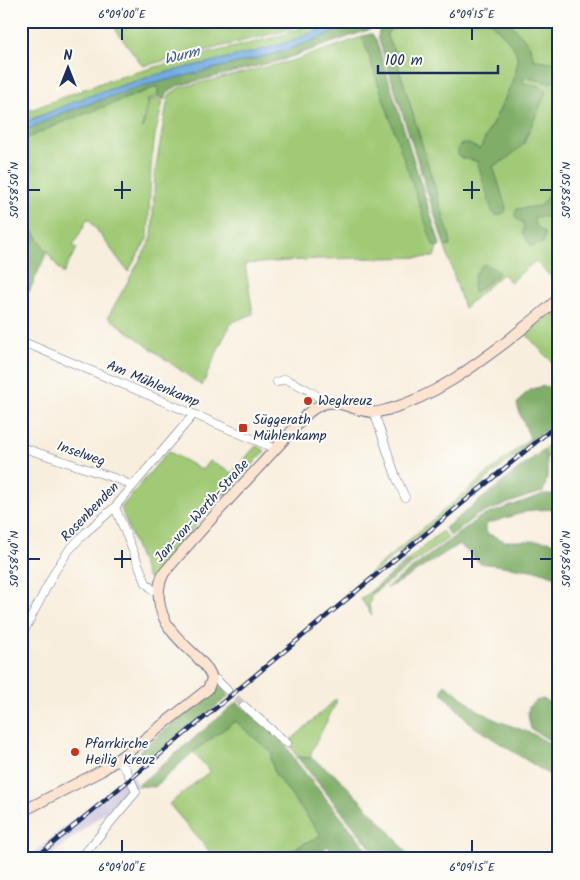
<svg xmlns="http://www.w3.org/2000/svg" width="580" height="880" font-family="Kalam,sans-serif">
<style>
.industrial{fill:#c7c0d9}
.green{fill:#a0ca76;stroke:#5e7c6a}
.forest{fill:#80ae67;stroke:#4e6e62}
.water{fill:#71abe1;stroke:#466da0}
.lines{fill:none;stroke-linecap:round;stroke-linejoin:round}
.minor-tunnel{stroke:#ccc8c4;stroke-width:8;stroke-dasharray:8 4;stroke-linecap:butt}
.minor-casing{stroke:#68728a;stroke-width:9}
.secondary-casing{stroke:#68728a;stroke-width:12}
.minor{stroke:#fff;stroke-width:8}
.secondary{stroke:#fde4d1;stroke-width:10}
.rail-casing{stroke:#1b2f5e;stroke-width:4.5}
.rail{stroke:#fdfcf7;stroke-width:2.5;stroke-dasharray:8;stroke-linecap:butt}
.ticks{fill:none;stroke:#1b2f5e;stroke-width:2}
.poi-dot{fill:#c8321e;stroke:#fdfcf7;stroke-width:2}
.labels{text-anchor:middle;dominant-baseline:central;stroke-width:4;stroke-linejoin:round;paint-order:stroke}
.street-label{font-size:14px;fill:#1b2f5e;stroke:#fdfcf7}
.poi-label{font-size:14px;fill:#1b2f5e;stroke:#fdfcf7;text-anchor:start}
.water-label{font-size:15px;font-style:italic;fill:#395a8c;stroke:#fdfcf7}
.neatline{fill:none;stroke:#1b2f5e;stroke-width:2}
.ticks-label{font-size:12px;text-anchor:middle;fill:#1b2f5e}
</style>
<rect width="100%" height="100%" fill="#fdfcf7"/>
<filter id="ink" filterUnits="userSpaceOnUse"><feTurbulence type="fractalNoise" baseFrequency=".02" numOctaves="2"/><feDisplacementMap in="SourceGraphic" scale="10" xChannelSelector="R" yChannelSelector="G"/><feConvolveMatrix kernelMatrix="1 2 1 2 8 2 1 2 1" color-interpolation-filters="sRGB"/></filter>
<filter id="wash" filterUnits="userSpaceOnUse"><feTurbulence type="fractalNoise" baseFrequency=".0096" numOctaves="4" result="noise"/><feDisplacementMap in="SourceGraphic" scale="20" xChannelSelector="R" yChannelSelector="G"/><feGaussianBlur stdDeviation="1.12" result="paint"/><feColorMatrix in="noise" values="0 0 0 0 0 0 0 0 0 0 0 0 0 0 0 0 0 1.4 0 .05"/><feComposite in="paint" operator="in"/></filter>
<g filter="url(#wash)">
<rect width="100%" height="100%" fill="#f8eedd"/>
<polygon class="industrial" points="132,771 137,786 47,859 26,859"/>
<g class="green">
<polygon points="121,21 307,21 284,31 143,66 115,29"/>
<path d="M320 21H342C316 32 290 42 263 50 228 59 193 65 158 75 111 87 66 105 21 124V114L76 92 109 80 177 61 276 37Z"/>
<path d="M405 21H490C498 31 514 43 517 55 521 76 490 125 482 146L479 149C472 147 469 141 460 145L458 155 462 158 477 161 502 214 506 208 493 166 505 160 540 86 522 83 524 77 549 83 554 81 556 77 553 62 534 60 529 44 508 21H559V285L535 261 511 282 502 274 464 308 445 247 450 246V238L394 51C384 34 382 26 405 21Z"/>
<polygon points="371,34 373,35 376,40 440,245 437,247 434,257 317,259 245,264 253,314 232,322 221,343 202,386 108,317 152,238 155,172 168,98 170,94 179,88 295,60"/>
<polygon points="159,86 158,96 148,99 142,128 143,128 149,100 158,98 163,102 155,135 151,166 148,237 128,272 88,218 73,246 77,248 63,274 47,252 21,212 21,141 61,123"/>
<polygon points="559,306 559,370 525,333"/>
<polygon points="559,435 559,443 551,450 547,458 543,450"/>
<polygon points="530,438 533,441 355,589 353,587"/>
<polygon points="256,446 264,450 264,452 226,495 224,493 220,496 221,499 204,513 186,540 165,562 156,579 153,581 147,577 121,508 168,451 202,470 209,461 232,473"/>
<polygon points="21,500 31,502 21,523"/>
<polygon points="442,531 448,538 412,564 408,560"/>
<polygon points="370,592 372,594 369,606 372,615 361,599"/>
<polygon points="336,699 336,703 311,752 311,758 297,757 289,742"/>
<polygon points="235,721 240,724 272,753 271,760 275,774 321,835 274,859 216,859 169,804 210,771 193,752"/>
</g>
<g class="forest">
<polygon points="363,21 367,21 371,29 282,60 177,86 168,93 164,100 158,96 158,86 61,123 21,141 21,132 65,112 139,87 282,52"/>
<polygon points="391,21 405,21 395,24 386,35 394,51 450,238 450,246 445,247 378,37 379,31"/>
<path d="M490 21H508L529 44 534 60 553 62 558 66 556 77 554 81 549 83 524 77 523 83 540 86 546 92 523 145 505 160 493 166 506 208 505 212 499 215H495L492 211 477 161 462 158 458 155V148C465 138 472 147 479 149L482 146C490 125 521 76 517 55 514 43 498 31 490 21Z"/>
<polygon points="371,34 373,35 376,40 440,245 437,247 433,245 362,36"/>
<path d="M559 181V223C553 217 542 216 534 217V223L545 234 543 243 531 246 523 233 524 224 516 218 515 214 517 209 540 206Z"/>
<polygon points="21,212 47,252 29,292 21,289"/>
<path d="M484 264 497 270 498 275 474 293C472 280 474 272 484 264Z"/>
<path d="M546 386 559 396V418L533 441 530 438 520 414 517 404C526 391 530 388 546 386Z"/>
<path d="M543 450C550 464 548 478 543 492L528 496 477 515 450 536 445 528Z"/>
<polygon points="544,494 559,494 559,509 532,510 486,524 486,533 505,541 549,541 559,545 559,578 539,571 480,563 459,544 401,581 386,588 480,517"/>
<polygon points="408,560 412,564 372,594 370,592"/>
<polygon points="445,684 478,710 496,720 533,734 559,749 559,781 473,726 442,693 442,689"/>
<polygon points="220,686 229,696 144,763 139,760 140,750"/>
<path d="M544 699 559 711V746L531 729C527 713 524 702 544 699Z"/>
<polygon points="237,702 285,744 297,763 375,859 339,859 327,846 317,859 274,859 321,835 275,774 271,760 272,753 235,721 193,752 155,787 137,786"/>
<polygon points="297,757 311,758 338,777 392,834 411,859 380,859"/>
</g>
<polygon class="water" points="342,21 363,21 282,52 139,87 65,112 21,132 21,124 83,98 120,86 159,74 262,50 294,40"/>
</g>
<g filter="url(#ink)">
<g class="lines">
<polyline class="minor-tunnel" points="227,690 244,706"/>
<g class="minor-casing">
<g id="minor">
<polyline points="21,341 276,449"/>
<path d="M277 382 285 379C298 385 314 391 324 403"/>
<polyline points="374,412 396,477 405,497"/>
<polyline points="21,447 120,480 132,486"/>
<polyline points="115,507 146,583 153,590 158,591"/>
<polyline points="21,637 55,571 69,550 85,533 115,507 193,415"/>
<polyline points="212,679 217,680 227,690"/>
<polyline points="244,706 287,743"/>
<polyline points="80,859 136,792 127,771 118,759"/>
</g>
</g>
<g class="secondary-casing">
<path id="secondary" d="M21 812 101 771 136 746 208 689 212 679C210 669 203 664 197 657 179 640 161 625 159 599 158 589 159 582 164 573 210 518 260 467 307 414 333 391 345 410 372 412 378 413 385 410 390 409 434 396 470 369 506 342 524 327 542 314 559 298"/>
</g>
<use href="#minor" class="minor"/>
<use href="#secondary" class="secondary"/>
<g class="rail-casing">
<polyline id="rail" points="34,859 559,423"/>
</g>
<use href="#rail" class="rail"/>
</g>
</g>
<path class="ticks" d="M122 28V40M472 28V40M122 181V199M472 181V199M28 190H40M114 190H131M463 190H480M540 190H552M122 550V568M472 550V568M28 559H40M114 559H131M463 559H480M540 559H552M122 840V852M472 840V852"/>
<g class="poi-dot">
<circle cx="308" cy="401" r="5"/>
<rect x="238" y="423" width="10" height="10" rx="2.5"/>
<circle cx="75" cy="752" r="5"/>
</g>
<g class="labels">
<g class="street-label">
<text transform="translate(153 384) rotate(23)">Am Mühlenkamp</text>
<text transform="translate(81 454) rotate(19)">Inselweg</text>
<text transform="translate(202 511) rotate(-48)">Jan-von-Werth-Straße</text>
<text transform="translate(90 512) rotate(-46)">Rosenbenden</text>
</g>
<g class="poi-label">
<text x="318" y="401">Wegkreuz</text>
<text x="253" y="420">Süggerath<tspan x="253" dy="16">Mühlenkamp</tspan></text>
<text x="85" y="744">Pfarrkirche<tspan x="85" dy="16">Heilig Kreuz</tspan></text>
</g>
<g class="water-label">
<text transform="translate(182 56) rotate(-14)">Wurm</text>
</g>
</g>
<rect width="580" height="880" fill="none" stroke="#fdfcf7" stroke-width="55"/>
<g transform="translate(68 68)" stroke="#fdfcf7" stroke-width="4" paint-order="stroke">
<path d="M0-4L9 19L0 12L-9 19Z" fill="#1b2f5e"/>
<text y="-8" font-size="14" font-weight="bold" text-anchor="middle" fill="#1b2f5e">N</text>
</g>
<path d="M378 65v8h120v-8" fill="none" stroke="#1b2f5e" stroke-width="2.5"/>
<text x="385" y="65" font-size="15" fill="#1b2f5e" stroke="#fdfcf7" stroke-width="4" paint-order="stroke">100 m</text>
<rect x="28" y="28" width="524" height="824" class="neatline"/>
<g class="ticks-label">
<text x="122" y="18">6°09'00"E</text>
<text x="472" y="18">6°09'15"E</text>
<text transform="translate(14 190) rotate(-90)" y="4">50°58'50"N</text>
<text transform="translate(566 190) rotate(-90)" y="4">50°58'50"N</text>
<text transform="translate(14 559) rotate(-90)" y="4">50°58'40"N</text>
<text transform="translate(566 559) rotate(-90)" y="4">50°58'40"N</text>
<text x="122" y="871">6°09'00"E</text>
<text x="472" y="871">6°09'15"E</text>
</g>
</svg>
